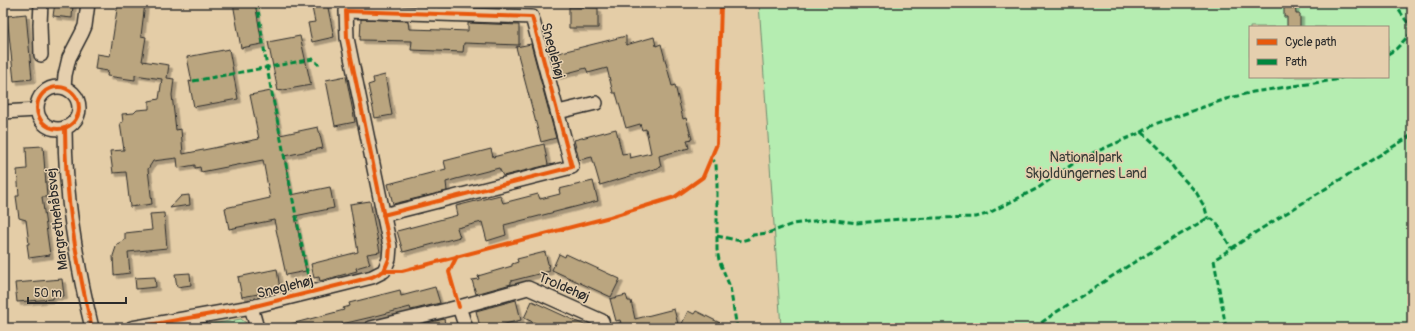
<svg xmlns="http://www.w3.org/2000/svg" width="1415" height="331" font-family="Pangolin,sans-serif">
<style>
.green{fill:#b5edb1;stroke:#708c6e;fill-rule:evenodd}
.building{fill:#baa57f;stroke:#2b2b2b;filter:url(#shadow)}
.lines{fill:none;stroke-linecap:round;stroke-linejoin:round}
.minor-casing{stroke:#2b2b2b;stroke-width:16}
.minor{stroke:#e5cfae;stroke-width:13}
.quiet{stroke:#00873e;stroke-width:3;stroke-dasharray:6 3;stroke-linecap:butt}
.cycleway-casing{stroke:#e5cfae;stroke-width:6}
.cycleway{stroke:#e8590c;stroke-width:4}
.labels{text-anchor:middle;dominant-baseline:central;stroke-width:3;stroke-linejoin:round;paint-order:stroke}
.street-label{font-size:14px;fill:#2b2b2b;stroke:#e5cfae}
.park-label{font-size:14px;fill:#393e38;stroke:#e5cfae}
</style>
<defs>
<filter id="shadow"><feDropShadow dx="3.5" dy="3.5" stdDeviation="0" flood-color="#0004"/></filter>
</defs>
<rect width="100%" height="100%" fill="#e4cda7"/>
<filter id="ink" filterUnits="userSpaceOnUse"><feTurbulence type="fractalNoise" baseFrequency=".025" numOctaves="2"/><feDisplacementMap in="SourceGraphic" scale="8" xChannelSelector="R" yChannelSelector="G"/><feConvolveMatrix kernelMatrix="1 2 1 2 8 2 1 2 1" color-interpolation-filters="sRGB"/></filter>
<g filter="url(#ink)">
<g class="green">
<path d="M759 3H1412V328H781ZM1250 27H1388V77H1250Z"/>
<polygon points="241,319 246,323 248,328 188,328"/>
</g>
<g class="building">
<polygon points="55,3 73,3 72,18 53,16"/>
<polygon points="118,3 145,3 141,36 146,37 142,61 169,65 167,78 174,79 172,95 176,130 181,129 183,154 259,139 250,95 271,91 280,135 318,127 323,148 284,156 291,195 330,187 334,208 295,216 306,271 286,275 274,220 229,229 225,208 270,198 263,160 201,172 200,167 195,168 195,165 178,168 177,158 153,161 148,169 152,204 130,207 126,172 113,173 110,151 124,150 120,123 123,122 122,114 134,113 137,110 149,109 149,101 159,99 162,79 135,75 135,80 107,76 108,71 95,69 97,54 110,56"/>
<polygon points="233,3 255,3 262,44 241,48"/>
<polygon points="311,3 327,3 334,37 312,42 308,23 315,22"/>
<polygon points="1284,3 1295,3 1296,14 1300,14 1300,27 1287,27 1287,17 1284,17"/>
<polygon points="569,7 598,8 598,28 569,28"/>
<polygon points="26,14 32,79 14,81 7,16"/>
<polygon points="361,19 408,21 409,29 443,30 468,31 468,23 519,25 519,45 464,43 463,52 411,50 412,41 360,40"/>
<polygon points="300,36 311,85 278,91 268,42"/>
<polygon points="626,36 626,45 654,37 656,46 661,44 672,86 675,85 683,119 686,118 692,139 687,140 689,148 659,156 661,167 600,185 592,157 579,160 574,140 616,129 622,154 629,153 630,158 651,153 646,129 642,130 640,124 626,128 616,93 613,93 607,68 588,73 586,68 556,76 550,55"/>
<polygon points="531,44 556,138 541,142 516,47"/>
<polygon points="229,49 238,99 194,107 189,81 192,82 187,57"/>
<polygon points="385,75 392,115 375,118 368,85 374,83 373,78"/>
<polygon points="346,76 355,122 335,126 326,80"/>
<polygon points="544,144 548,165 503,176 499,168 456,179 446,182 447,191 393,204 388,184 446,169 444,161 491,149 493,157"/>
<polygon points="43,146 47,197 42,197 50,255 29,258 27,244 29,244 26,220 19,218 16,196 19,196 17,170 27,169 26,147"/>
<polygon points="593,181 598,201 504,225 506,235 487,241 482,222 457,228 460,237 403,252 397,231 458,215 456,206 500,195 503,203 538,194 540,199 560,194 559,189"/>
<polygon points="189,195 190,205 170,208 181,196"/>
<polygon points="370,201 380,252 367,254 370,264 356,268 357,271 320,281 319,277 314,278 311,264 358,252 350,204"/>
<polygon points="164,213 167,248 128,252 130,273 114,275 113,256 117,244 125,240 125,233 152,230 150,214"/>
<polygon points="545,252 550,271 511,281 511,284 476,294 472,280 479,279 478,276 512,266 512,264 518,262 517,259"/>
<polygon points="559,254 565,257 566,254 620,279 611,297 552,270"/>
<polygon points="277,269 280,290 242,297 238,277"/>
<polygon points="190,273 191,285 177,287 175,274"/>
<polygon points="155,277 156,287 136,289 135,278"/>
<polygon points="62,279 64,296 52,297 52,299 17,302 15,283"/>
<polygon points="435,287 440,303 411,310 410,307 376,316 342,324 343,328 291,328 291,324 344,310 343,308 350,306 349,303 400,290 401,296"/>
<polygon points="626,295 628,301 631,301 635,319 674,309 679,328 616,328 616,324 621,323 620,320 616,321 610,299"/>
<polygon points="516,300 521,320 489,328 486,328 486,326 480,327 476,311"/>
<polygon points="532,301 558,313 591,328 546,328 524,318"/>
<polygon points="688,311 694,314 696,311 730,328 680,328"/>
<polygon points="444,319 446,328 415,328 415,326"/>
</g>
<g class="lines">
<g class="minor-casing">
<g id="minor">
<polyline points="41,55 40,24 41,3"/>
<circle cx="58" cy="108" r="21"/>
<polyline points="64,87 65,75 69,58 82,33 85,26 88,3"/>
<polyline points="3,112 37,110"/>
<polyline points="558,112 596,103"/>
<path d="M65 128C65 197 76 261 92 328"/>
<polyline points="251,307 257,328"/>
<polyline points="459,307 466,328"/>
<polyline points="132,328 251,307 372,277 384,271 389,259 390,246 347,38 346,11 532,17 572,167 383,215"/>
<polyline points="371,328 459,307 528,288 602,321 604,328"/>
</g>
</g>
<use href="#minor" class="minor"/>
<g class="quiet">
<polyline points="257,3 267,68 311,292"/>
<polyline points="1394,3 1412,29"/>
<polyline points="1388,54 1396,49 1412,32"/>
<polyline points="193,81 313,59 319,65"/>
<polyline points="1142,132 1158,147 1176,171 1196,192 1205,208 1208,219"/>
<polyline points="711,157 716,164 717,185 717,250 719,260 730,287 737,328"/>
<polyline points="717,236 741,241 748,239 753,235 768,233 793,224 828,219 857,223 900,219 976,217 987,214 1038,188 1077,161 1093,153 1142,132 1155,124 1226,99 1253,92 1335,80 1343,77"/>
<polyline points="1034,328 1055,313 1136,261 1206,219 1212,219 1217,223 1231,248"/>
<polyline points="1226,328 1214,260 1256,232 1412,135"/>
</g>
<g class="cycleway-casing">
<g id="cycleway">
<circle cx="58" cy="108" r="21"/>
<path d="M65 128C65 197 76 261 92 328"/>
<polyline points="457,256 449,272 459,307"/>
<polyline points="384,271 402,271 610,217 675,197 703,177 717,144 721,3"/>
<polyline points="132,328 251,307 372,277 384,271 389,259 390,246 347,38 346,11 532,17 572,167 383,215"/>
</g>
</g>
<use href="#cycleway" class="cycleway"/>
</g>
</g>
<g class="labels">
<g class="street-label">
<text transform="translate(553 51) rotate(75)">Sneglehøj</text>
<text transform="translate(57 219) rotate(-97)">Margrethehåbsvej</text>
<text transform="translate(285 287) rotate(-14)">Sneglehøj</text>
<text transform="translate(564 287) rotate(23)">Troldehøj</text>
</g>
<g class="park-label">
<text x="1086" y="157">Nationalpark<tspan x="1086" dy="16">Skjoldungernes Land</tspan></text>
</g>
</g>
<rect width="1415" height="331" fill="none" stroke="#e5cfae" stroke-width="16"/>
<rect x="8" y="8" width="1399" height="315" fill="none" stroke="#2b2b2b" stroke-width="1.5" filter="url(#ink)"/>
<rect x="1249" y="26" width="140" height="52" fill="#e5cfae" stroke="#9b8d7a"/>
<rect x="1257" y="39" width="20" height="6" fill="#e8590c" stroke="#9b8d7a"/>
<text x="1285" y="46" font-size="12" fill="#2b2b2b">Cycle path</text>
<rect x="1257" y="59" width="20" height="6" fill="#00873e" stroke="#9b8d7a"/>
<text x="1285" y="66" font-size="12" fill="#2b2b2b">Path</text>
<path d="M28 297v6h98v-6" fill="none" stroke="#2b2b2b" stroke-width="2"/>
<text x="34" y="297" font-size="12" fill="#2b2b2b" stroke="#e5cfae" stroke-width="3" paint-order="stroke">50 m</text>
</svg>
